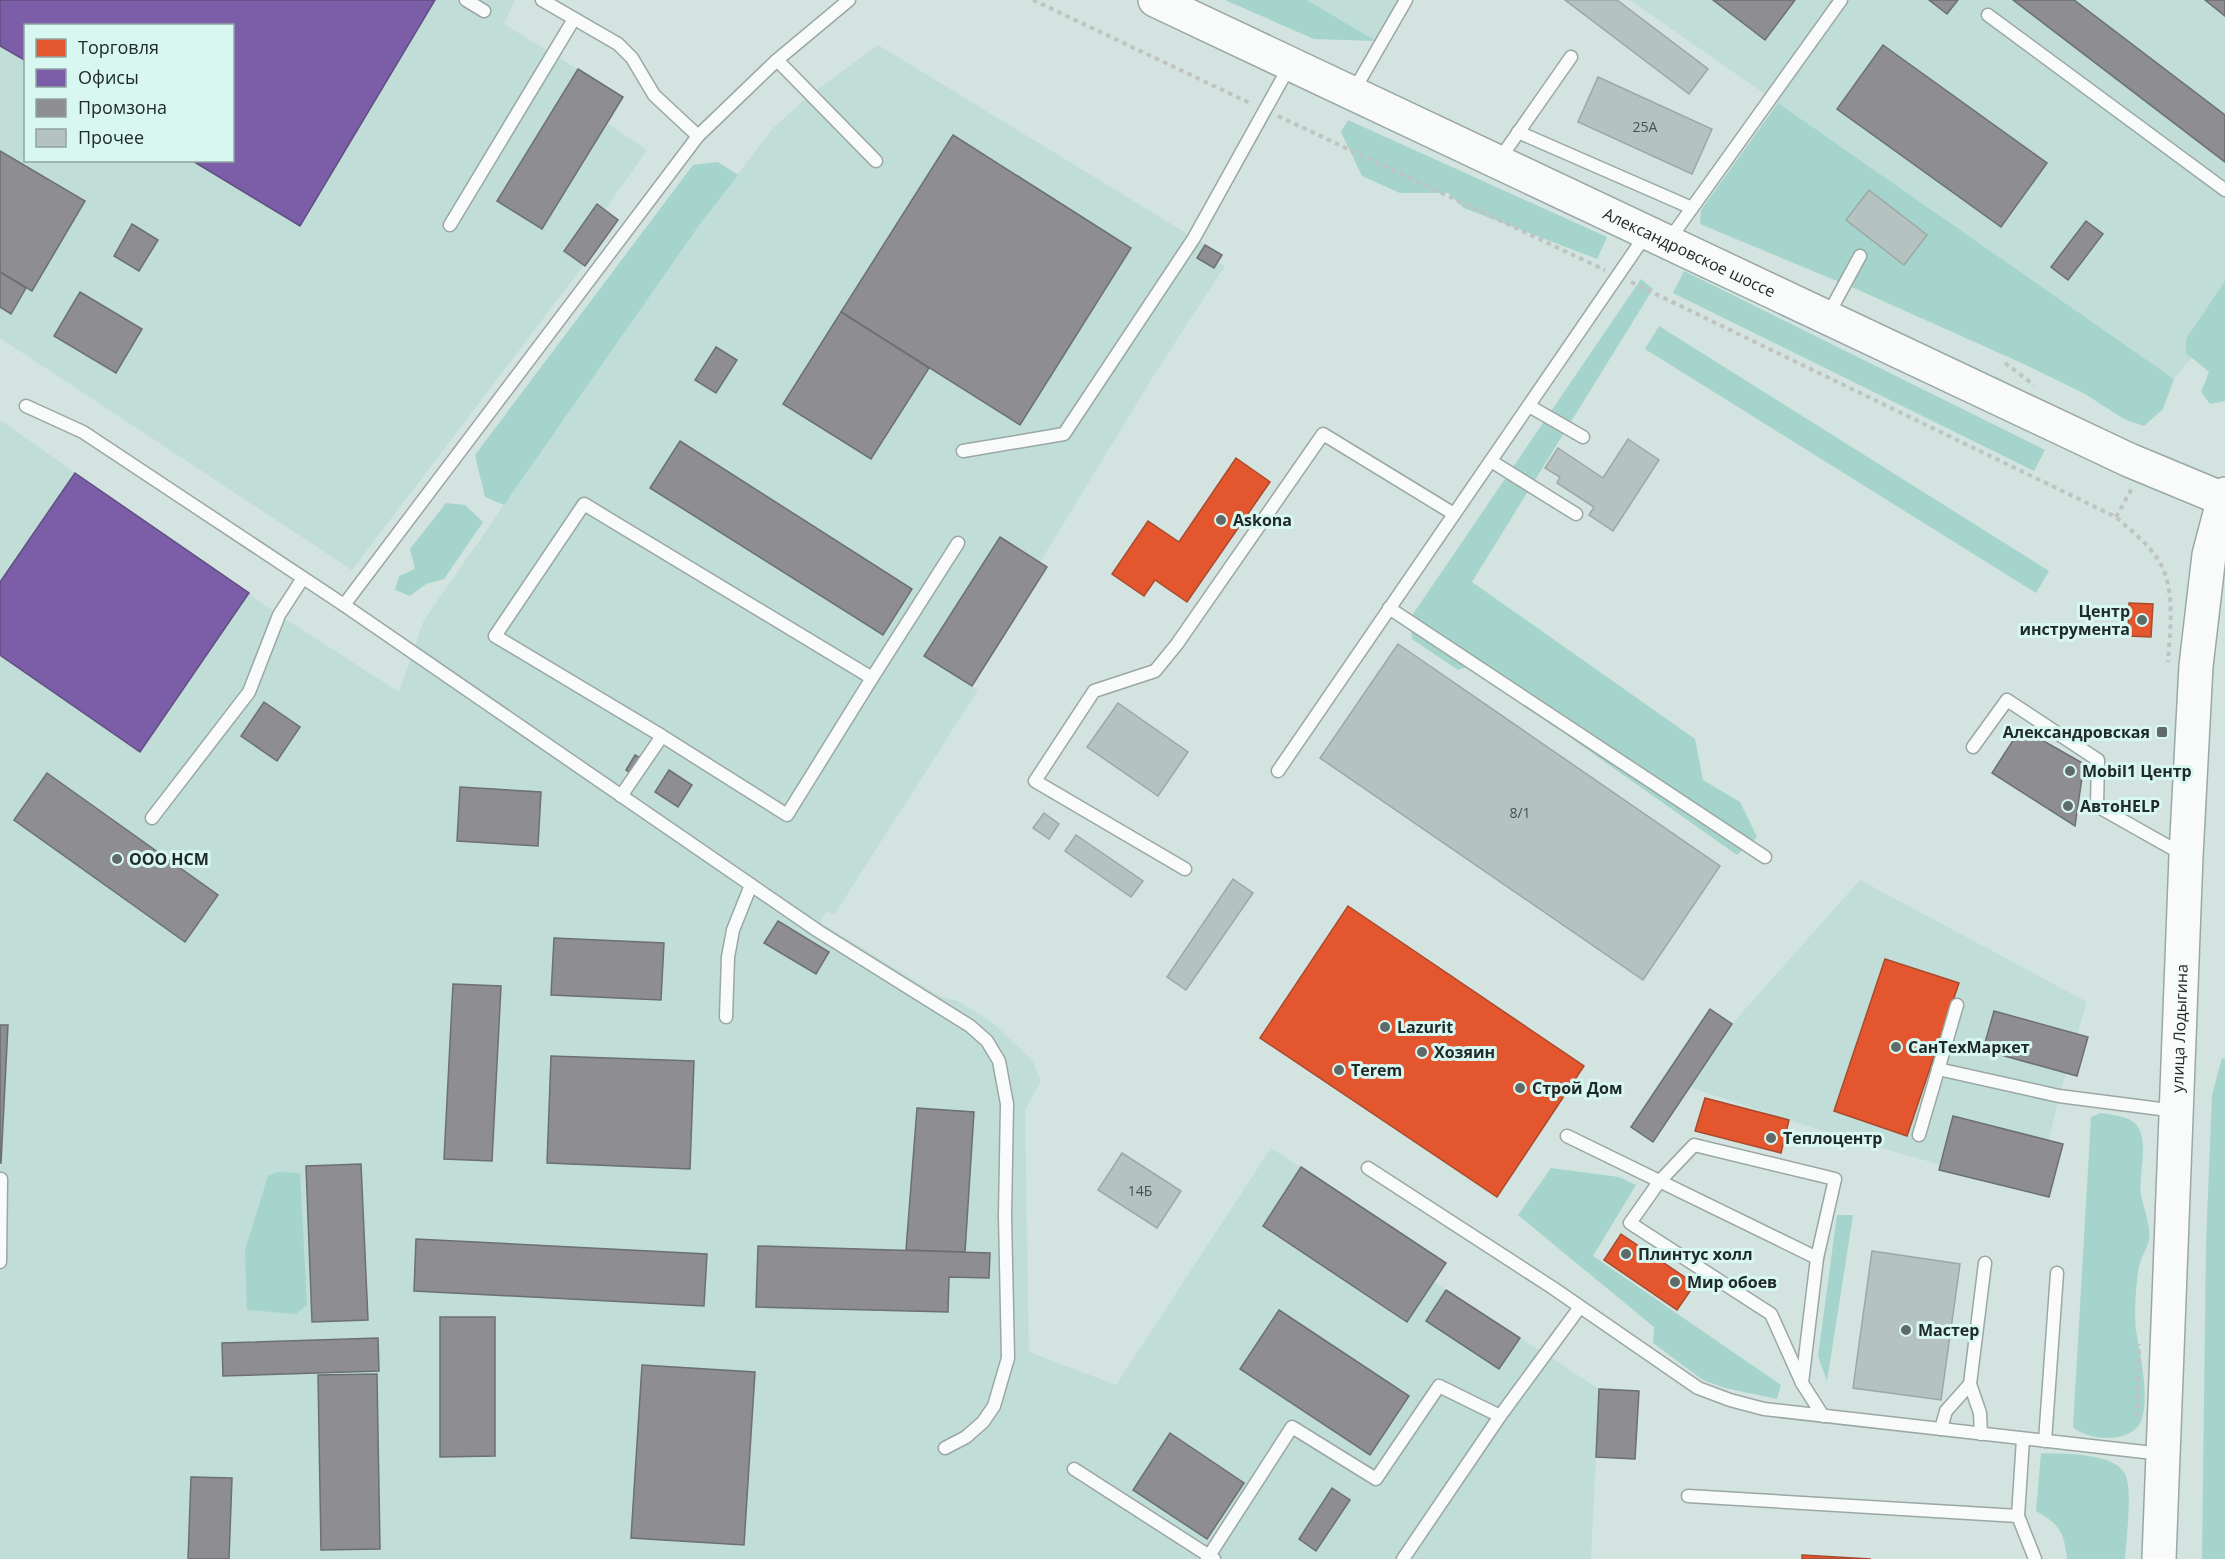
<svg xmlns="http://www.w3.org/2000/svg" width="2225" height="1559" font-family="'Open Sans',sans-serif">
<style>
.built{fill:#c0ddd7;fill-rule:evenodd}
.green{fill:#a5d4cc}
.shops{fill:#e4572e;stroke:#a94a2c;stroke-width:1.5}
.offices{fill:#7b5ea7;stroke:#604f81;stroke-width:1.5}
.industry{fill:#8d8d92;stroke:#6c7072;stroke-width:1.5}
.building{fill:#b5c3c0;stroke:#9ba8a6;stroke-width:1.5}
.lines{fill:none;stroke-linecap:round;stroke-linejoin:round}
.lane-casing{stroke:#9aa7a5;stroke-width:15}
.secondary-casing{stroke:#9aa7a5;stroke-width:36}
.primary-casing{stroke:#9aa7a5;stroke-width:36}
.path{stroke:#bfc4c3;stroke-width:4;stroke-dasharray:4.5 4.5;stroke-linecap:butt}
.lane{stroke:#f8fbfa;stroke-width:12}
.secondary{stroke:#f8fbfa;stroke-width:33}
.primary{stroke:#f8fbfa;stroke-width:33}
.poi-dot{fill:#5e6b69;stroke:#d9f7f1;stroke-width:2}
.labels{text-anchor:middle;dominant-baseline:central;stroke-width:6;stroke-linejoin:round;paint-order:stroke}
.number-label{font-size:14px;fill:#45514f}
.street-label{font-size:16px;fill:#202b29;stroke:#d9f7f1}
.poi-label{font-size:16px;font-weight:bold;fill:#202b29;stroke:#d9f7f1;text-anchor:start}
</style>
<rect width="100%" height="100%" fill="#d2e3e0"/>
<g class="built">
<path d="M0 0H515L504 24 623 97 607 123 647 150 605 210 618 220 352 570 0 338ZM26 26H232V160H26Z"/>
<polygon points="1307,0 1410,0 1376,41"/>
<polygon points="1630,0 2225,0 2225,317 2174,379"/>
<polygon points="878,45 1222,255 1218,262 1225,266 1159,367 1040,562 1047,567 972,686 978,690 834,915 827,911 820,922 941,997 956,1000 992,1022 1032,1060 1041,1081 1025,1110 1029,1352 1116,1385 1271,1148 1446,1263 1434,1282 1599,1389 1591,1559 0,1559 0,420 279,615 399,692 424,620 700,224 773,128 810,95"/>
<polygon points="1860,880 2087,1002 2059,1096 2037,1192 1832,1134 1689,1087 1732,1024"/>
</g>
<g class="green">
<polygon points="1225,0 1307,0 1376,41 1314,39"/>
<polygon points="1778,103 2174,379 2163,409 2144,426 2124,419 2085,394 2026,365 1854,288 1700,224 1701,210"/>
<polygon points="1348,120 1607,237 1597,259 1464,208 1448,193 1400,193 1362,176 1341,132"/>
<polygon points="718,162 738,175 700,224 504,505 485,497 475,455 693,165"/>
<polygon points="1684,271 2045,450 2034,471 1673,293"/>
<polygon points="1641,279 1653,289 1472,582 1695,739 1703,780 1740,802 1757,837 1737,855 1578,743 1477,663 1458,670 1412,639 1409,620"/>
<polygon points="2225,281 2225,401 2210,404 2201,392 2209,372 2186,353 2186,339"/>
<polygon points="1659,326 2049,571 2036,593 1645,349"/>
<polygon points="446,503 465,505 483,522 444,579 426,584 410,596 395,590 399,576 415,569 410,549"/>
<polygon points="2222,1058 2225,1059 2225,1559 2202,1559 2206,1243 2212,1095"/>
<path d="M2101 1113C2112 1115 2132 1116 2138 1127 2149 1146 2138 1174 2141 1195 2144 1210 2151 1225 2149 1240 2147 1249 2141 1257 2139 1266 2136 1284 2134 1312 2136 1330 2140 1354 2150 1397 2141 1421 2132 1444 2088 1441 2073 1427L2091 1117Z"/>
<polygon points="1551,1168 1619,1177 1636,1185 1593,1256 1781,1385 1777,1399 1725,1388 1703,1380 1653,1343 1654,1327 1518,1215"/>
<polygon points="277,1172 300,1173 307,1305 296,1314 247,1310 245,1250 268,1176"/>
<polygon points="1837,1215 1853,1215 1827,1381 1818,1356"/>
<path d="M2041 1453C2062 1454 2114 1452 2125 1474 2133 1491 2126 1539 2125 1559H2067C2064 1531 2060 1525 2036 1511Z"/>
</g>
<g class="shops">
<polygon points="1236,458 1270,482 1187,602 1155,580 1144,596 1112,574 1148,521 1179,542"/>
<polygon points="2129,603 2153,604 2151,637 2128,636"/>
<polygon points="1348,906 1584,1066 1497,1197 1260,1038"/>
<polygon points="1885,959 1959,983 1907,1136 1834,1111"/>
<polygon points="1705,1098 1789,1120 1781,1153 1695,1131"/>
<polygon points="1621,1234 1695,1284 1677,1310 1604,1260"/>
<polygon points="1802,1555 1871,1559 1802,1559"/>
</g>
<g class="offices">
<polygon points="0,0 435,0 300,226 191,160 232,160 232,26 26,26 26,61 0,46"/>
<polygon points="75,473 249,593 140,752 0,655 0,582"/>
</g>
<g class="industry">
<polygon points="1713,0 1795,0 1765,40"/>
<polygon points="1929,0 1958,0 1947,14"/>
<polygon points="2013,0 2074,0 2225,115 2225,162"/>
<polygon points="2205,0 2225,0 2225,16"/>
<polygon points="1883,45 2047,163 2001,227 1837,109"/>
<polygon points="578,69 623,97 542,229 497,201"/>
<polygon points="953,135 1131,248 1020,425 841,312"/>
<polygon points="0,151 85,201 32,291 0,272"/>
<polygon points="597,204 618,220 585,266 564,251"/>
<polygon points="2086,221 2103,234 2068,280 2051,267"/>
<polygon points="132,224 158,240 139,271 114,256"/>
<polygon points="1205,245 1222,255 1214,268 1197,258"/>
<polygon points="0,272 26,288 11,314 0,307"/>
<polygon points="80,292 142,329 116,373 54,336"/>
<polygon points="841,312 929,368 871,459 783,404"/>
<polygon points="716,347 737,360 716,393 695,380"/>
<polygon points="680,441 912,589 883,635 650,488"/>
<polygon points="1000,537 1047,567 972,686 924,656"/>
<polygon points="264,702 300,727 277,761 241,736"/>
<polygon points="2021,728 2084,764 2075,826 1992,773"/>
<polygon points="635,755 649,763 639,779 626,770"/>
<polygon points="669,770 692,785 678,807 655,792"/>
<polygon points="47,773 218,895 185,942 14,820"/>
<polygon points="460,787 541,792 538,846 457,841"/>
<polygon points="778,921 829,952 816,974 764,943"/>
<polygon points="554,938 664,943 661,1000 551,995"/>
<polygon points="453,984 501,986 492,1161 444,1159"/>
<polygon points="1710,1009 1732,1024 1653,1142 1631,1127"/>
<polygon points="1994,1011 2088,1037 2077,1076 1983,1050"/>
<polygon points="0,1025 8,1025 1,1163 0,1163"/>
<polygon points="551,1056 694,1061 690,1169 547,1163"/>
<polygon points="917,1108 974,1112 965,1252 906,1250"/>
<polygon points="1953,1116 2063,1144 2049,1197 1939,1170"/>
<polygon points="361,1164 368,1320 312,1322 306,1166"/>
<polygon points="1301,1167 1446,1263 1407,1322 1263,1226"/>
<polygon points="416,1239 707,1254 704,1306 414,1291"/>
<polygon points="758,1246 990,1253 989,1278 949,1277 948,1312 756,1307"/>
<polygon points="1446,1290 1520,1338 1499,1369 1426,1321"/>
<polygon points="1279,1310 1409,1396 1370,1455 1240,1369"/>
<polygon points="440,1317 495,1317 495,1456 440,1457"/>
<polygon points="378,1338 379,1371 223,1376 222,1343"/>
<polygon points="642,1365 755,1372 744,1545 631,1538"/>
<polygon points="377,1374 380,1549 321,1550 318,1375"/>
<polygon points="1599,1389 1639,1391 1635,1459 1596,1457"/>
<polygon points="1170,1433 1244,1483 1207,1539 1133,1490"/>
<polygon points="191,1477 232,1478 229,1559 188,1559"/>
<polygon points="1332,1488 1350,1500 1316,1551 1299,1539"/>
</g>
<g class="building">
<polygon points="1565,0 1617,0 1708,69 1689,94"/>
<polygon points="1598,77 1712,129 1692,174 1578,122"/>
<polygon points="1869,190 1927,235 1904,265 1846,220"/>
<polygon points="1628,439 1659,460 1613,531 1589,515 1594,507 1557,483 1560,477 1545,468 1558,448 1603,478"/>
<polygon points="1398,644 1720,866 1643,980 1320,758"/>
<polygon points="1118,703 1188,752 1158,796 1087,747"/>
<polygon points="1044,813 1059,824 1049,839 1033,828"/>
<polygon points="1076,835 1143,881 1131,897 1065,851"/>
<polygon points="1233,879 1253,893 1186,990 1167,977"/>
<polygon points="1122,1153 1181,1191 1157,1228 1098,1190"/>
<polygon points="1872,1251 1960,1264 1941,1400 1853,1388"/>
</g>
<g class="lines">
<g class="lane-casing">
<g id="lane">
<polyline points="466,0 484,11"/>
<polyline points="542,0 618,44 632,58 654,95 698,136"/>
<polyline points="1988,15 2225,190"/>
<polyline points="777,60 876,161"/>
<polyline points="1353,92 1406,0"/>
<polyline points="1518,132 1692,208"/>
<polyline points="1499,160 1571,57"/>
<polyline points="450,225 574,19"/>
<polyline points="1669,240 1841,0"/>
<polyline points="1828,315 1860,256"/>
<polyline points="26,406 83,432 344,605 818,931 970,1026 987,1041 999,1061 1007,1104 1005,1215 1008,1358 994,1406 983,1422 966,1437 945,1448"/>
<polyline points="1529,406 1583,437"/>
<polyline points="963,451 1064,434 1194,238 1290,65"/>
<polyline points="1491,461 1576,514"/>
<polyline points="344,605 698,136 777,60 849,0"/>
<polyline points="1389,608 1765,857"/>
<polyline points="872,678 958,543"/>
<polyline points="1973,747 2007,700 2098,760 2097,806 2182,854"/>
<polyline points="1278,771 1647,233"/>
<polyline points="621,796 662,736 495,636 584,504 872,678 787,815 662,736"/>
<polyline points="152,818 249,692 279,615 303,578"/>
<polyline points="1185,869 1035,781 1094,691 1155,671 1177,644 1323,434 1454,514"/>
<polyline points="726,1017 728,957 733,930 751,885"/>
<polyline points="1938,1069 2059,1096 2176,1111"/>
<polyline points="1919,1135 1957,1005"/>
<polyline points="1567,1136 1817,1258 1802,1383 1823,1416"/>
<polyline points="1368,1168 1553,1288 1698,1388 1730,1400 1764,1409 2162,1454"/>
<polyline points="0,1262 1,1179"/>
<polyline points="1802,1383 1771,1314 1630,1223 1659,1182 1694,1145 1835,1179 1817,1258"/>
<polyline points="1941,1429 1946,1411 1970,1384"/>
<polyline points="1981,1434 1980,1413 1970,1384 1985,1263"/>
<polyline points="2045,1441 2057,1273"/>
<polyline points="1074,1469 1214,1559"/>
<polyline points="1688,1496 2018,1516 2023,1439"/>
<polyline points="2018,1516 2035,1559"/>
<polyline points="1207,1559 1292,1427 1376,1479 1439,1386 1500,1416"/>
<polyline points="1403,1559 1500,1416 1580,1307"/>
</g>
</g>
<g class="secondary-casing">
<g id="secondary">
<path id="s1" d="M1155 0 2129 460 2223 499"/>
</g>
</g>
<g class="primary-casing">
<g id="primary">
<path id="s2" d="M2159 1559 2186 856 2196 666 2209 555 2225 494"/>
</g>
</g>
<g class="path">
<polyline points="1033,0 1252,104"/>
<polyline points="1278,116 1605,270"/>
<path d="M1631 282 2116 517C2130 530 2149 544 2159 561 2176 589 2170 630 2168 662"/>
<polyline points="2005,363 2034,385"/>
<polyline points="2116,517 2132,488"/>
<polyline points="2137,1417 2139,1344"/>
</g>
<use href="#lane" class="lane"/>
<use href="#secondary" class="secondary"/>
<use href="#primary" class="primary"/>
</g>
<g class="poi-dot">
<circle cx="1221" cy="520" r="6"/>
<circle cx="2142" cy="620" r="6"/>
<rect x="2156" y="726" width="12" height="12" rx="3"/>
<circle cx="2070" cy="771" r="6"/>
<circle cx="2068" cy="806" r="6"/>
<circle cx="117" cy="859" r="6"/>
<circle cx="1385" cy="1027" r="6"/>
<circle cx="1896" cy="1047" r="6"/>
<circle cx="1422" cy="1052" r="6"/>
<circle cx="1339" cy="1070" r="6"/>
<circle cx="1520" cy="1088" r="6"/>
<circle cx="1771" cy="1138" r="6"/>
<circle cx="1626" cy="1254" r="6"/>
<circle cx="1675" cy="1282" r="6"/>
<circle cx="1906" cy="1330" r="6"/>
</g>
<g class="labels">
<g class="number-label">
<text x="1645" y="126">25А</text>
<text x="1520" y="812">8/1</text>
<text x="1140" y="1190">14Б</text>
</g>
<g class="street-label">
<text stroke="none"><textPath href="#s1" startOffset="591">Александровское шоссе</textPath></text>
<text stroke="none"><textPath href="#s2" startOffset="531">улица Лодыгина</textPath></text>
</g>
<g class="poi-label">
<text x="1233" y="520">Askona</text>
<text x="2130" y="611" text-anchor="end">Центр<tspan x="2130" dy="18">инструмента</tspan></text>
<text x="2150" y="732" text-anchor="end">Александровская</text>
<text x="2082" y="771">Mobil1 Центр</text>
<text x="2080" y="806">АвтоHELP</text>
<text x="129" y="859">ООО НСМ</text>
<text x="1397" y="1027">Lazurit</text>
<text x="1908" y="1047">СанТехМаркет</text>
<text x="1434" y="1052">Хозяин</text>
<text x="1351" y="1070">Terem</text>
<text x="1532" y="1088">Строй Дом</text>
<text x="1783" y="1138">Теплоцентр</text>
<text x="1638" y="1254">Плинтус холл</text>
<text x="1687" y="1282">Мир обоев</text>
<text x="1918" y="1330">Мастер</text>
</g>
</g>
<rect x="24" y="24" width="210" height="138" fill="#d9f7f1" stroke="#8fa5a1" stroke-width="1.5"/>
<rect x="36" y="39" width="30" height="18" fill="#e4572e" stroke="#8fa5a1" stroke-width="1.5"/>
<text x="78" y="54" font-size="18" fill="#202b29">Торговля</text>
<rect x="36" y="69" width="30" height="18" fill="#7b5ea7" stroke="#8fa5a1" stroke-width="1.5"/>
<text x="78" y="84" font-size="18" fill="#202b29">Офисы</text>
<rect x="36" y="99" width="30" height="18" fill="#8d8d92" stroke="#8fa5a1" stroke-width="1.5"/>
<text x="78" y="114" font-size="18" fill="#202b29">Промзона</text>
<rect x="36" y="129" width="30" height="18" fill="#b5c3c0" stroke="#8fa5a1" stroke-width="1.5"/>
<text x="78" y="144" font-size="18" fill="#202b29">Прочее</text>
</svg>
